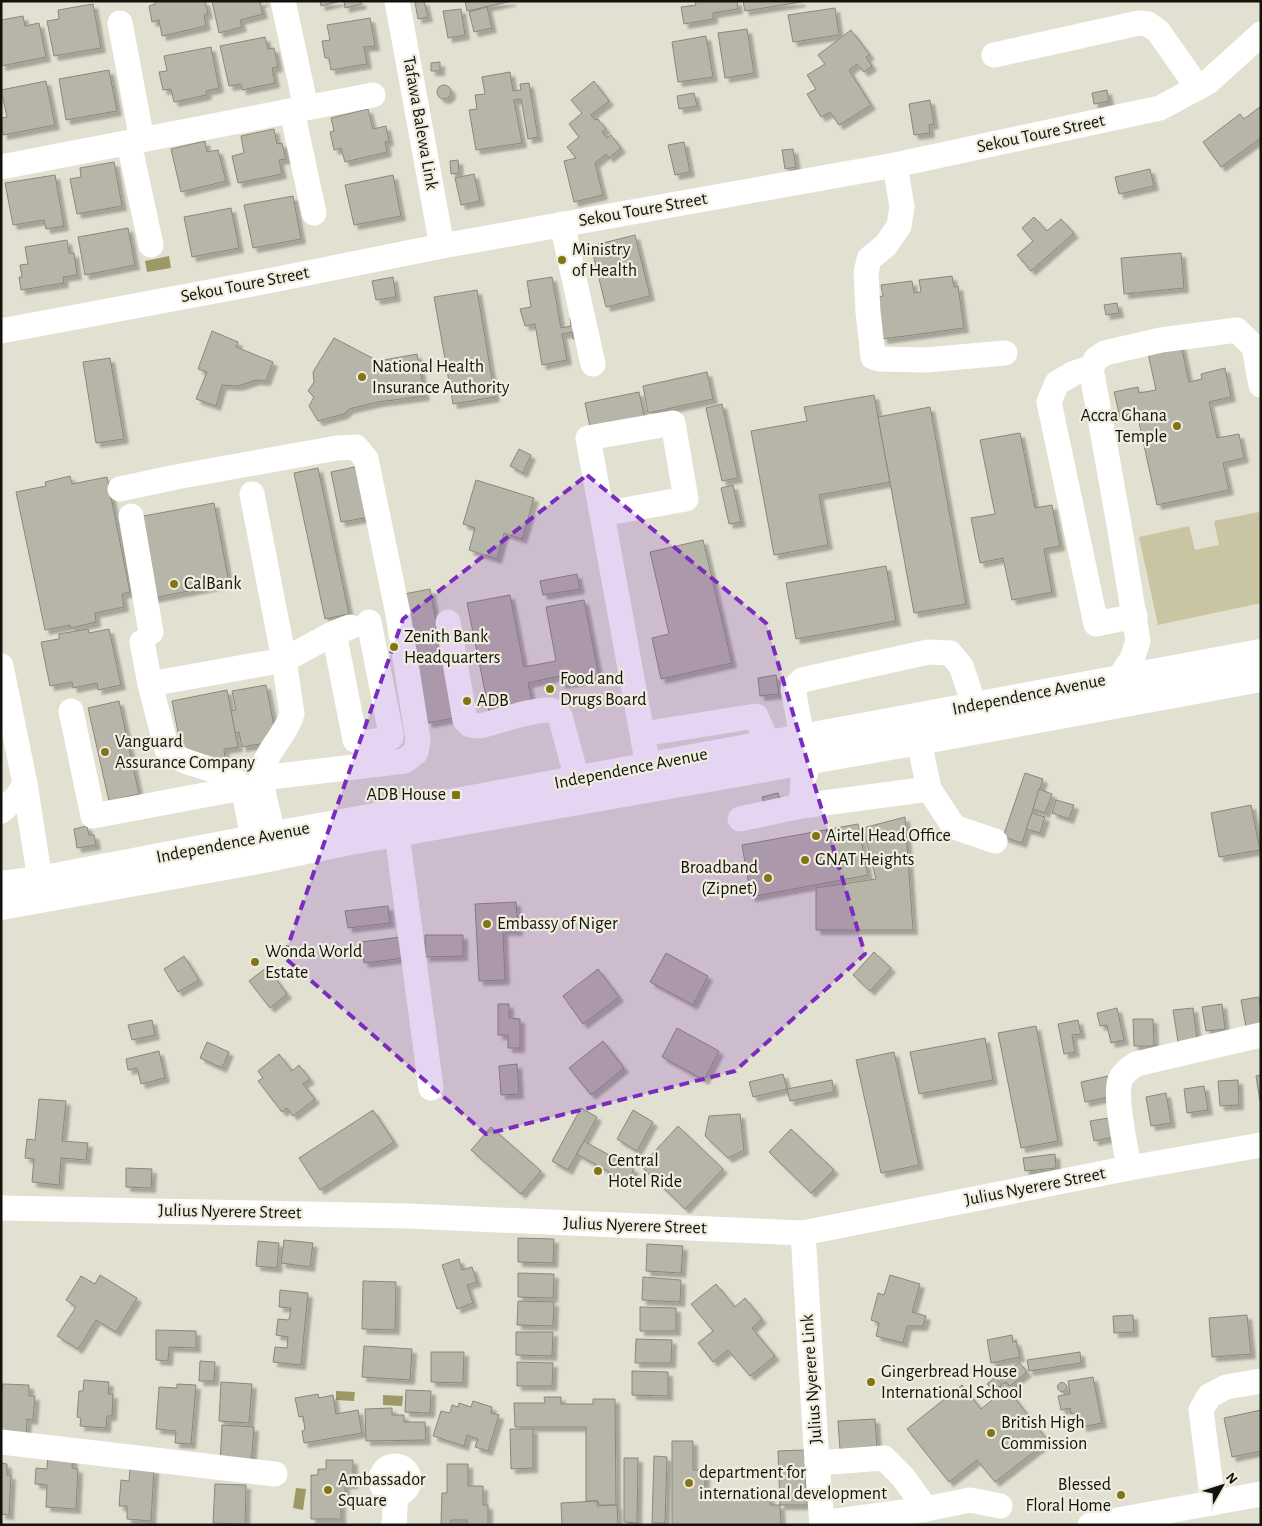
<svg xmlns="http://www.w3.org/2000/svg" width="1262" height="1526" font-family="'Alegreya Sans',sans-serif">
<style>
.green{fill:#c9c4a2}
.water{fill:#9e9766}
.building{fill:#b7b5a7;stroke:#8a887b;filter:url(#shadow)}
.lines{fill:none;stroke-linecap:round;stroke-linejoin:round}
.minor{stroke:#fff;stroke-width:25}
.major{stroke:#fff;stroke-width:28}
.marked{fill:#7b2cbf;fill-opacity:0.2;stroke:#7b2cbf;stroke-width:4;stroke-dasharray:10 6;stroke-linejoin:round}
.poi-dot{fill:#827517;stroke:#efedde;stroke-width:2}
.labels{text-anchor:middle;dominant-baseline:central;stroke-width:4.5;stroke-linejoin:round;paint-order:stroke}
.street-label{font-size:18px;fill:#13120d;stroke:#efedde}
.poi-label{font-size:18px;fill:#13120d;stroke:#efedde;text-anchor:start}
</style>
<defs>
<filter id="shadow"><feDropShadow dx="4.5" dy="4.5" stdDeviation="1" flood-color="#0004"/></filter>
</defs>
<rect width="100%" height="100%" fill="#e2e0d1"/>
<polygon class="green" points="1259,512 1261,521 1261,603 1158,625 1139,537 1189,526 1195,550 1219,545 1214,521"/>
<g class="water">
<polygon points="169,256 171,268 147,272 145,261"/>
<polygon points="336,1391 355,1392 354,1401 336,1400"/>
<polygon points="383,1395 403,1396 402,1406 383,1405"/>
<polygon points="296,1488 306,1489 303,1510 293,1508"/>
</g>
<g class="building">
<polygon points="155,1 205,1 208,14 204,15 206,26 162,36 159,20 152,22 149,6 155,4"/>
<polygon points="212,1 265,1 260,3 263,14 240,20 242,27 219,33"/>
<polygon points="320,1 341,1 321,6"/>
<polygon points="344,1 361,1 362,4 345,8"/>
<polygon points="424,1 428,17 418,19 415,2"/>
<polygon points="465,1 512,1 467,11"/>
<polygon points="695,1 737,1 738,9 713,13 713,19 684,24 681,7 696,5"/>
<polygon points="743,1 801,1 801,2 745,11"/>
<polygon points="93,4 101,48 54,56 47,21 59,19 58,10"/>
<polygon points="487,7 492,28 474,32 469,12"/>
<polygon points="835,8 839,35 793,42 788,15"/>
<polygon points="461,9 465,35 448,38 443,11"/>
<polygon points="23,16 25,26 39,23 46,57 1,66 1,20"/>
<polygon points="370,18 375,46 364,47 367,64 331,70 329,58 325,58 322,41 330,40 327,25"/>
<polygon points="747,29 754,73 725,78 718,33"/>
<polygon points="851,30 870,55 866,57 872,66 864,72 857,64 849,70 871,105 839,125 830,112 821,117 807,94 816,89 807,75 825,64 818,55"/>
<polygon points="706,36 713,77 678,82 672,42"/>
<polygon points="265,37 268,49 274,48 278,67 272,68 275,83 242,90 241,84 229,86 220,46"/>
<polygon points="211,47 219,88 206,91 207,95 174,102 171,89 163,90 159,72 167,71 164,56"/>
<polygon points="440,62 440,71 431,71 431,63"/>
<polygon points="109,70 117,111 66,120 59,79"/>
<polygon points="510,72 513,91 521,90 520,84 529,83 538,137 528,139 521,99 514,100 522,143 476,150 469,110 477,109 475,95 485,94 482,77"/>
<polygon points="46,81 55,125 3,135 1,118 7,117 1,90"/>
<polygon points="594,81 609,101 591,115 595,120 598,119 606,129 602,132 607,138 611,135 621,148 609,158 606,154 595,163 603,195 574,202 564,161 576,158 567,147 579,137 569,124 582,113 571,100"/>
<circle cx="444" cy="92" r="7"/>
<polygon points="1107,90 1109,101 1094,104 1092,93"/>
<polygon points="694,93 697,106 679,109 677,96"/>
<polygon points="930,100 934,124 929,125 930,133 914,135 909,104"/>
<polygon points="1261,106 1261,138 1221,167 1203,142 1240,114 1244,119"/>
<polygon points="368,109 373,129 386,126 389,141 385,142 387,152 345,162 341,148 334,150 330,132 334,131 331,118"/>
<polygon points="274,129 277,144 282,143 286,159 279,160 282,174 238,183 232,156 244,153 241,136"/>
<polygon points="205,141 207,152 218,150 226,181 181,192 171,149"/>
<polygon points="684,142 690,172 675,175 668,145"/>
<polygon points="793,149 796,167 785,169 782,150"/>
<polygon points="458,160 459,173 451,174 450,161"/>
<polygon points="114,162 122,206 77,214 70,179 81,177 80,168"/>
<polygon points="1150,169 1154,186 1119,194 1115,177"/>
<polygon points="474,174 480,201 461,205 455,178"/>
<polygon points="55,175 64,226 46,229 44,220 13,225 5,183"/>
<polygon points="393,175 401,216 354,225 345,185"/>
<polygon points="293,196 301,239 253,248 244,205"/>
<polygon points="231,208 239,248 192,257 184,217"/>
<polygon points="1034,217 1047,231 1061,219 1074,233 1031,271 1017,255 1033,241 1022,228"/>
<polygon points="128,228 135,265 85,275 78,237"/>
<polygon points="635,235 650,296 606,307 591,246"/>
<polygon points="67,240 69,253 74,253 77,275 63,277 64,283 21,290 19,277 22,277 20,265 28,264 25,247"/>
<polygon points="1181,253 1184,288 1124,294 1121,258"/>
<polygon points="952,276 954,287 958,286 964,328 883,339 877,297 883,296 881,285 912,281 914,293 921,292 919,280"/>
<polygon points="393,277 396,297 376,300 372,281"/>
<polygon points="552,277 561,328 571,326 570,318 580,317 583,337 573,339 572,332 562,334 567,360 542,365 535,324 525,326 520,309 531,307 527,281"/>
<polygon points="477,290 495,397 453,404 434,297"/>
<polygon points="1117,303 1119,313 1106,315 1104,305"/>
<polygon points="212,331 238,342 236,347 273,362 266,381 256,380 238,386 222,385 216,406 196,399 207,372 198,369"/>
<polygon points="334,338 378,361 417,354 425,396 378,402 349,409 344,414 318,421 309,406 314,397 308,391 314,382 313,372"/>
<polygon points="1181,345 1189,382 1202,379 1201,374 1225,368 1231,397 1209,402 1217,438 1239,434 1244,458 1223,463 1229,490 1157,505 1137,413 1120,417 1114,392 1138,387 1139,393 1156,390 1148,353"/>
<polygon points="110,358 124,439 96,443 83,362"/>
<polygon points="707,372 713,399 648,413 643,386"/>
<polygon points="639,392 645,420 591,432 585,403"/>
<polygon points="874,395 890,482 819,495 828,545 774,555 751,431 807,421 804,407"/>
<polygon points="722,404 738,478 722,481 706,408"/>
<polygon points="930,407 966,604 914,613 878,417"/>
<polygon points="1020,433 1035,508 1052,505 1060,546 1044,549 1052,592 1012,600 1003,558 980,563 971,518 995,514 980,440"/>
<polygon points="519,449 531,455 523,473 510,466"/>
<polygon points="359,466 370,517 341,522 331,472"/>
<polygon points="318,468 349,614 325,619 294,473"/>
<polygon points="70,476 72,484 107,477 130,592 122,594 124,607 95,613 96,622 71,628 70,625 45,630 16,492 46,486 45,482"/>
<polygon points="476,480 534,498 522,539 504,533 497,559 469,550 475,528 463,524"/>
<polygon points="733,485 741,522 729,524 721,488"/>
<polygon points="214,503 229,583 153,598 138,517"/>
<polygon points="703,540 732,663 661,679 652,638 669,634 650,552"/>
<polygon points="886,566 896,621 796,639 786,583"/>
<polygon points="577,574 580,589 543,595 540,581"/>
<polygon points="430,589 454,718 428,723 404,594"/>
<polygon points="510,595 524,667 556,661 546,607 584,600 599,677 561,684 560,676 528,683 532,703 489,711 467,603"/>
<polygon points="88,629 89,633 109,629 121,685 98,690 97,683 73,688 72,682 50,686 41,642 59,639 59,634"/>
<polygon points="776,675 779,694 760,696 758,678"/>
<polygon points="266,685 277,741 242,747 239,732 235,733 231,711 236,710 232,691"/>
<polygon points="227,690 238,747 224,749 225,758 205,762 204,754 183,758 172,701"/>
<polygon points="119,701 139,794 109,801 88,708"/>
<polygon points="1025,773 1043,779 1022,843 1003,837"/>
<polygon points="1039,789 1052,794 1045,813 1033,809"/>
<polygon points="778,793 782,807 766,810 762,797"/>
<polygon points="1056,800 1074,805 1069,819 1052,813"/>
<polygon points="1251,805 1260,850 1219,857 1211,813"/>
<polygon points="1032,813 1045,817 1040,833 1026,829"/>
<polygon points="905,817 913,930 816,930 816,888 876,879 863,828"/>
<polygon points="858,824 868,875 751,897 742,845"/>
<polygon points="87,826 89,835 94,835 96,845 77,848 74,829"/>
<polygon points="516,902 518,931 503,931 505,980 479,981 475,904"/>
<polygon points="388,906 390,923 348,928 345,911"/>
<polygon points="425,935 463,935 463,956 425,957"/>
<polygon points="401,937 405,958 364,963 361,942"/>
<polygon points="874,952 891,968 870,991 853,975"/>
<polygon points="666,953 708,976 693,1005 650,982"/>
<polygon points="184,956 199,980 178,992 164,969"/>
<polygon points="267,967 287,994 270,1008 249,981"/>
<polygon points="598,969 619,997 583,1024 563,996"/>
<polygon points="1259,997 1261,1009 1261,1024 1246,1027 1241,1000"/>
<polygon points="498,1004 509,1004 509,1018 520,1019 520,1048 508,1048 508,1035 498,1035"/>
<polygon points="1222,1004 1225,1029 1206,1031 1202,1007"/>
<polygon points="1117,1008 1124,1040 1111,1043 1107,1025 1100,1026 1097,1013"/>
<polygon points="1193,1008 1197,1039 1178,1042 1173,1010"/>
<polygon points="1133,1019 1153,1019 1154,1046 1134,1046"/>
<polygon points="152,1020 155,1035 132,1040 128,1025"/>
<polygon points="1078,1020 1081,1034 1072,1035 1075,1052 1064,1054 1058,1024"/>
<polygon points="1036,1026 1058,1141 1021,1148 998,1033"/>
<polygon points="677,1028 719,1051 704,1080 662,1057"/>
<polygon points="985,1038 993,1080 919,1094 910,1052"/>
<polygon points="603,1041 624,1068 591,1095 569,1068"/>
<polygon points="207,1042 229,1052 222,1068 200,1058"/>
<polygon points="159,1051 165,1078 141,1084 137,1068 128,1070 126,1059"/>
<polygon points="894,1052 919,1165 881,1173 856,1060"/>
<polygon points="279,1054 292,1071 299,1065 310,1079 303,1084 315,1099 293,1116 287,1108 282,1112 258,1081 263,1078 258,1071"/>
<polygon points="517,1064 519,1094 501,1095 499,1066"/>
<polygon points="783,1074 787,1089 753,1097 749,1082"/>
<polygon points="1261,1075 1261,1101 1260,1101 1256,1076"/>
<polygon points="1108,1076 1113,1096 1085,1102 1081,1082"/>
<polygon points="832,1080 834,1092 790,1101 787,1089"/>
<polygon points="1238,1080 1239,1105 1220,1106 1218,1081"/>
<polygon points="1204,1086 1208,1110 1187,1113 1184,1089"/>
<polygon points="1166,1093 1171,1123 1151,1126 1146,1097"/>
<polygon points="39,1099 66,1101 62,1141 88,1143 86,1160 61,1158 59,1185 32,1182 34,1159 25,1158 27,1139 35,1140"/>
<polygon points="581,1108 597,1117 568,1170 552,1161"/>
<polygon points="373,1110 394,1142 320,1190 299,1158"/>
<polygon points="633,1110 653,1122 637,1151 617,1139"/>
<polygon points="740,1114 744,1150 728,1158 705,1136 709,1116"/>
<polygon points="1115,1117 1119,1136 1094,1141 1090,1121"/>
<polygon points="678,1126 723,1169 685,1209 641,1166"/>
<polygon points="491,1127 541,1171 521,1194 471,1150"/>
<polygon points="791,1129 834,1170 811,1193 769,1152"/>
<polygon points="584,1141 634,1169 627,1182 577,1154"/>
<polygon points="1055,1154 1056,1168 1025,1171 1023,1158"/>
<polygon points="126,1168 152,1169 151,1188 126,1187"/>
<polygon points="518,1238 554,1239 553,1263 518,1262"/>
<polygon points="284,1240 313,1243 310,1267 281,1263"/>
<polygon points="258,1241 279,1243 277,1268 256,1266"/>
<polygon points="647,1244 683,1246 681,1273 646,1271"/>
<polygon points="459,1259 462,1270 472,1267 477,1282 467,1285 473,1303 457,1309 442,1265"/>
<polygon points="518,1273 554,1274 553,1298 518,1297"/>
<polygon points="100,1275 137,1298 116,1332 96,1320 78,1349 57,1336 76,1307 66,1300 81,1276 95,1284"/>
<polygon points="890,1275 920,1284 912,1312 926,1316 923,1326 907,1326 903,1343 876,1336 879,1323 871,1320 878,1293 884,1295"/>
<polygon points="643,1277 681,1280 680,1302 642,1300"/>
<polygon points="363,1281 396,1282 395,1330 362,1329"/>
<polygon points="716,1284 735,1307 745,1298 762,1319 752,1328 775,1356 750,1376 728,1350 713,1362 698,1343 713,1331 691,1304"/>
<polygon points="280,1290 308,1293 301,1365 273,1362 275,1347 287,1348 288,1337 276,1335 278,1319 289,1320 291,1308 279,1307"/>
<polygon points="518,1301 554,1302 553,1326 517,1325"/>
<polygon points="640,1307 676,1308 676,1331 640,1331"/>
<polygon points="1133,1315 1134,1332 1114,1333 1113,1316"/>
<polygon points="1247,1315 1251,1354 1212,1357 1209,1318"/>
<polygon points="156,1330 196,1331 196,1348 169,1347 168,1361 156,1360"/>
<polygon points="516,1332 553,1332 552,1356 516,1355"/>
<polygon points="1012,1335 1013,1342 1016,1341 1020,1357 991,1363 987,1340"/>
<polygon points="636,1339 672,1340 671,1363 635,1363"/>
<polygon points="364,1346 412,1349 410,1380 362,1377"/>
<polygon points="431,1352 464,1352 463,1383 431,1382"/>
<polygon points="1080,1352 1081,1363 1029,1371 1027,1360"/>
<polygon points="200,1361 215,1362 214,1381 199,1381"/>
<polygon points="517,1362 553,1363 552,1386 517,1386"/>
<polygon points="1019,1362 1027,1372 1010,1386 1006,1382 1004,1384 999,1378 1001,1376 995,1369 1000,1365 1006,1373"/>
<polygon points="632,1371 668,1372 668,1396 632,1395"/>
<polygon points="995,1377 1002,1384 994,1391 987,1384"/>
<polygon points="1093,1377 1102,1423 1082,1427 1079,1412 1071,1414 1070,1408 1061,1410 1058,1396 1070,1394 1068,1381"/>
<polygon points="84,1380 109,1382 108,1394 113,1394 112,1416 107,1416 106,1428 80,1426 81,1418 77,1417 79,1391 83,1391"/>
<polygon points="221,1382 252,1384 249,1423 219,1421"/>
<circle cx="1062" cy="1387" r="4.5"/>
<polygon points="3,1384 29,1385 29,1396 35,1396 33,1420 27,1419 26,1436 1,1434 1,1397"/>
<polygon points="177,1384 196,1385 191,1444 175,1443 176,1431 156,1429 159,1387 177,1388"/>
<polygon points="962,1385 981,1409 1007,1388 1048,1441 995,1482 977,1460 949,1482 907,1429"/>
<polygon points="406,1390 431,1391 430,1413 405,1412"/>
<polygon points="318,1394 319,1398 333,1395 336,1414 358,1410 362,1433 304,1443 302,1431 305,1430 303,1416 299,1417 295,1398"/>
<polygon points="544,1397 561,1397 561,1404 593,1404 593,1399 615,1399 616,1505 599,1505 598,1501 586,1501 586,1427 515,1427 514,1403 545,1403"/>
<polygon points="473,1401 492,1407 491,1413 499,1415 488,1451 475,1447 478,1439 467,1435 464,1446 433,1436 441,1411 450,1413 452,1405 458,1407 459,1403 471,1407"/>
<polygon points="392,1408 392,1415 404,1415 404,1422 425,1422 426,1440 366,1441 365,1409"/>
<polygon points="1261,1410 1261,1451 1232,1457 1224,1418"/>
<polygon points="875,1419 877,1448 840,1450 838,1421"/>
<polygon points="222,1425 254,1427 251,1465 220,1463"/>
<polygon points="510,1429 533,1429 533,1468 511,1469"/>
<polygon points="672,1441 693,1441 693,1470 705,1470 705,1496 770,1497 770,1505 780,1505 781,1525 672,1525"/>
<polygon points="804,1450 807,1505 780,1505 778,1451"/>
<polygon points="48,1455 73,1456 72,1468 78,1469 76,1509 46,1507 47,1485 35,1484 36,1468 47,1469"/>
<polygon points="654,1456 667,1457 665,1523 652,1523"/>
<polygon points="624,1458 638,1458 637,1523 624,1522"/>
<polygon points="326,1460 353,1460 353,1484 345,1484 345,1495 338,1495 338,1502 341,1502 341,1519 311,1519 311,1475 318,1475 318,1469 326,1469"/>
<polygon points="1,1463 7,1464 7,1475 11,1475 9,1515 1,1514"/>
<polygon points="447,1464 468,1464 468,1486 483,1486 483,1505 488,1505 488,1525 467,1525 467,1520 451,1520 451,1524 441,1524 442,1493 447,1493"/>
<polygon points="130,1468 154,1469 151,1521 127,1519 127,1506 119,1506 121,1480 129,1481"/>
<polygon points="215,1484 246,1485 245,1524 213,1523"/>
<polygon points="597,1501 597,1506 617,1505 618,1525 562,1525 561,1503"/>
</g>
<g class="lines">
<g class="minor">
<polyline points="283,1 306,108"/>
<polyline points="397,1 442,246"/>
<polyline points="120,23 142,140"/>
<polyline points="994,55 1139,23 1148,24 1158,31 1198,88"/>
<polyline points="292,111 314,213"/>
<polyline points="129,143 151,245"/>
<polyline points="895,165 902,207 899,226 886,245 869,259 866,273 868,312 873,357 879,359 926,360 1005,353"/>
<polyline points="1,167 373,95"/>
<polyline points="562,224 593,364"/>
<polyline points="1,331 273,280 442,246 895,165 1160,108 1208,82 1261,34"/>
<polyline points="1091,368 1074,373 1057,383 1049,402 1096,624 1135,616"/>
<polyline points="120,489 176,477 337,448 356,447 366,459 398,614 418,739 416,752 405,761 261,778"/>
<path d="M252 494 284 660 292 714C287 731 275 742 267 758 256 779 268 813 274 835"/>
<polyline points="602,514 686,499 673,423 588,438 648,766"/>
<polyline points="131,516 151,632"/>
<path d="M448 622 465 720 470 725 479 726C497 722 533 709 550 710 555 710 557 713 560 716L577 779"/>
<polyline points="334,633 355,740 362,743 387,739 391,737 391,734 369,622"/>
<path d="M142 642 150 684 167 750C186 769 232 767 242 789 247 800 250 826 253 839"/>
<polyline points="1,666 25,784 40,880"/>
<polyline points="1119,678 1132,659 1138,641 1120,530 1091,368 1096,359 1105,353 1161,340 1237,330 1254,347 1261,385"/>
<polyline points="150,684 284,660 334,633 350,627"/>
<polyline points="71,711 93,816 242,788"/>
<polyline points="643,734 756,716 768,744"/>
<polyline points="802,737 793,689 802,680 928,652 950,653 961,666 974,705"/>
<polyline points="919,741 929,789 954,827 995,841"/>
<polyline points="805,760 806,772 803,779 801,806 929,789"/>
<polyline points="1,811 17,797 25,784"/>
<polyline points="740,819 801,806"/>
<polyline points="397,834 431,1088"/>
<path d="M1129 1168C1126 1147 1114 1098 1120 1080 1123 1073 1130 1068 1136 1064L1261 1035"/>
<polyline points="1,1208 407,1216 803,1233 1129,1168 1261,1145"/>
<polyline points="803,1233 817,1463 822,1525"/>
<polyline points="1,1442 275,1474"/>
<polyline points="817,1463 884,1458 903,1477 926,1509 970,1500 1000,1506"/>
<circle cx="395" cy="1480" r="14"/>
<polyline points="1213,1503 1201,1410 1209,1396 1226,1387 1261,1381"/>
<polyline points="822,1523 926,1509"/>
<polyline points="394,1525 396,1493"/>
<polyline points="1090,1525 1261,1494"/>
</g>
<g class="major">
<polyline points="1,885 40,880 274,835 348,822 1261,653"/>
<polyline points="1,906 253,861 350,841 919,741 1261,678"/>
</g>
</g>
<path class="marked" d="M587 475 766 623 865 954 735 1071 486 1134 284 957 403 619Z"/>
<g class="poi-dot">
<circle cx="562" cy="260" r="5"/>
<circle cx="362" cy="377" r="5"/>
<circle cx="1177" cy="426" r="5"/>
<circle cx="174" cy="584" r="5"/>
<circle cx="394" cy="647" r="5"/>
<circle cx="550" cy="689" r="5"/>
<circle cx="467" cy="701" r="5"/>
<circle cx="105" cy="752" r="5"/>
<rect x="451" y="790" width="10" height="10" rx="2.5"/>
<circle cx="816" cy="836" r="5"/>
<circle cx="805" cy="860" r="5"/>
<circle cx="768" cy="878" r="5"/>
<circle cx="487" cy="924" r="5"/>
<circle cx="255" cy="962" r="5"/>
<circle cx="598" cy="1171" r="5"/>
<circle cx="871" cy="1382" r="5"/>
<circle cx="991" cy="1433" r="5"/>
<circle cx="689" cy="1483" r="5"/>
<circle cx="328" cy="1490" r="5"/>
<circle cx="1121" cy="1495" r="5"/>
</g>
<g class="labels">
<g class="street-label">
<text transform="translate(420 123) rotate(80)">Tafawa Balewa Link</text>
<text transform="translate(1041 134) rotate(-12)">Sekou Toure Street</text>
<text transform="translate(643 210) rotate(-10)">Sekou Toure Street</text>
<text transform="translate(245 285) rotate(-11)">Sekou Toure Street</text>
<text transform="translate(1029 695) rotate(-11)">Independence Avenue</text>
<text transform="translate(631 769) rotate(-11)">Independence Avenue</text>
<text transform="translate(233 843) rotate(-11)">Independence Avenue</text>
<text transform="translate(1035 1187) rotate(-11)">Julius Nyerere Street</text>
<text transform="translate(230 1212) rotate(1)">Julius Nyerere Street</text>
<text transform="translate(635 1226) rotate(2)">Julius Nyerere Street</text>
<text transform="translate(812 1379) rotate(-94)">Julius Nyerere Link</text>
</g>
<g class="poi-label">
<text x="572" y="250">Ministry<tspan x="572" dy="21">of Health</tspan></text>
<text x="372" y="367">National Health<tspan x="372" dy="21">Insurance Authority</tspan></text>
<text x="1167" y="416" text-anchor="end">Accra Ghana<tspan x="1167" dy="21">Temple</tspan></text>
<text x="184" y="584">CalBank</text>
<text x="404" y="637">Zenith Bank<tspan x="404" dy="21">Headquarters</tspan></text>
<text x="560" y="679">Food and<tspan x="560" dy="21">Drugs Board</tspan></text>
<text x="477" y="701">ADB</text>
<text x="115" y="742">Vanguard<tspan x="115" dy="21">Assurance Company</tspan></text>
<text x="446" y="795" text-anchor="end">ADB House</text>
<text x="826" y="836">Airtel Head Office</text>
<text x="815" y="860">GNAT Heights</text>
<text x="758" y="868" text-anchor="end">Broadband<tspan x="758" dy="21">(Zipnet)</tspan></text>
<text x="497" y="924">Embassy of Niger</text>
<text x="265" y="952">Wonda World<tspan x="265" dy="21">Estate</tspan></text>
<text x="608" y="1161">Central<tspan x="608" dy="21">Hotel Ride</tspan></text>
<text x="881" y="1372">Gingerbread House<tspan x="881" dy="21">International School</tspan></text>
<text x="1001" y="1423">British High<tspan x="1001" dy="21">Commission</tspan></text>
<text x="699" y="1473">department for<tspan x="699" dy="21">international development</tspan></text>
<text x="338" y="1480">Ambassador<tspan x="338" dy="21">Square</tspan></text>
<text x="1111" y="1485" text-anchor="end">Blessed<tspan x="1111" dy="21">Floral Home</tspan></text>
</g>
</g>
<rect width="1262" height="1526" fill="none" stroke="#13120d" stroke-width="5"/>
<g transform="translate(1222 1486) rotate(51)" stroke="#efedde" stroke-width="4" paint-order="stroke">
<path d="M0-4L9 19L0 12L-9 19Z" fill="#13120d"/>
<text y="-8" font-size="14" font-weight="bold" text-anchor="middle" fill="#13120d">N</text>
</g>
</svg>
